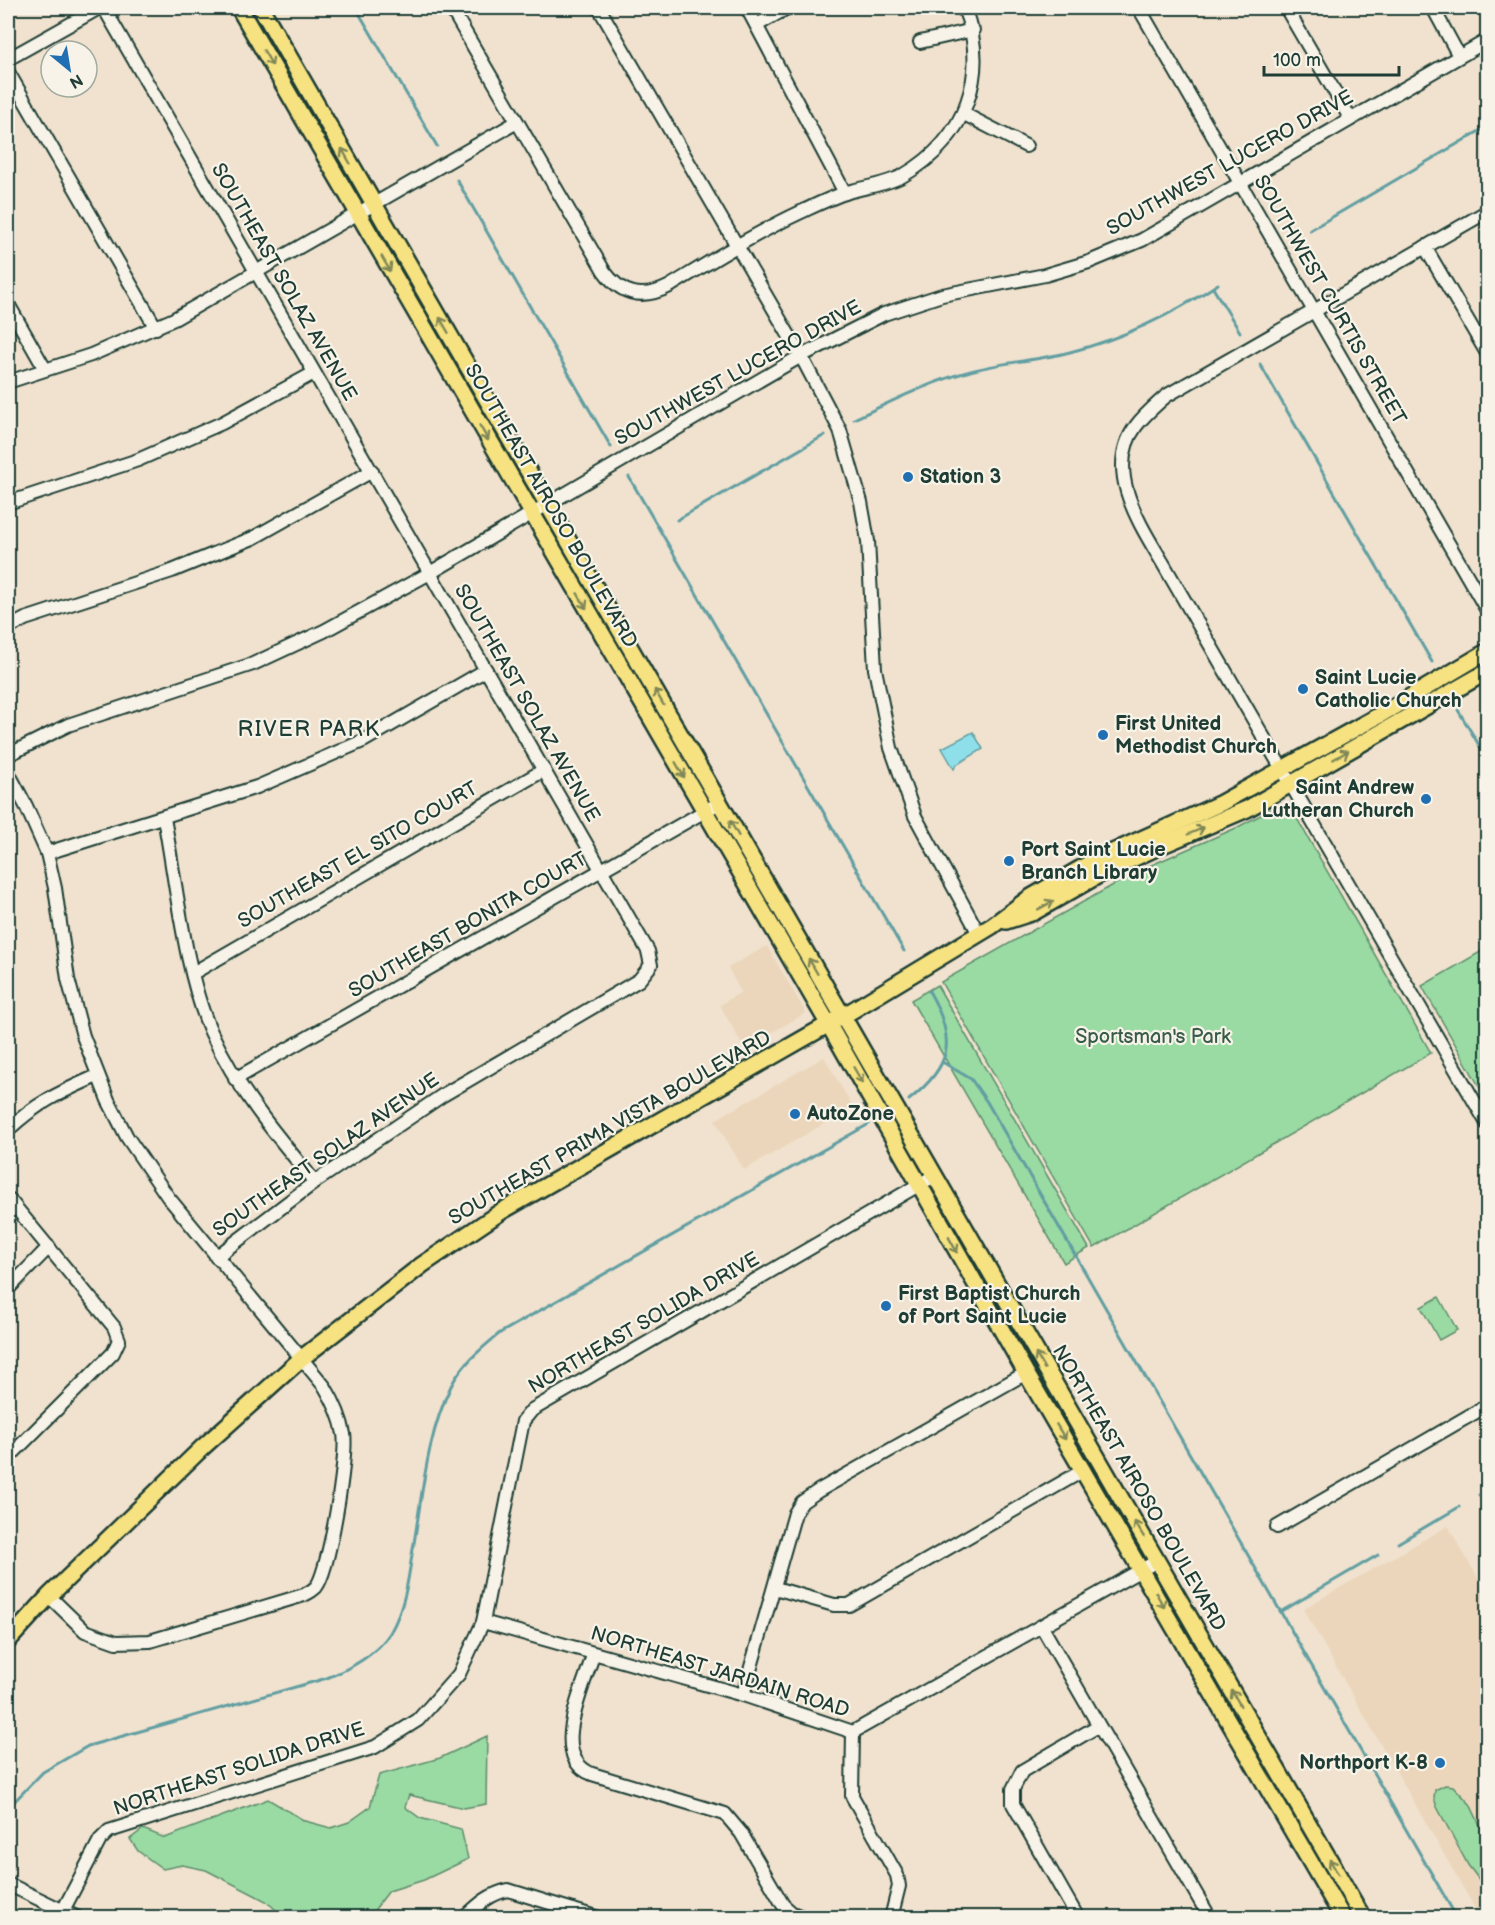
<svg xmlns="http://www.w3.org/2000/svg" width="1495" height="1925" font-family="'Balsamiq Sans',sans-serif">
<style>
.built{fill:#ebd6bb}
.green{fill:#9adaa3;stroke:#5c8c6c;stroke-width:1.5}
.water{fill:#8fdfeb;stroke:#629ea2;stroke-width:1.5}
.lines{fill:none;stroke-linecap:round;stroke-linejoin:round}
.stream{stroke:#629ea2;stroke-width:3}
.minor-casing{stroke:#1f3d34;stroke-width:16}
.major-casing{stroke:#1f3d34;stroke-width:20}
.minor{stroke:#f7f3e8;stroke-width:12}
.major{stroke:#f6e281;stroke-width:15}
.oneway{stroke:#808757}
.poi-dot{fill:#1f6fb2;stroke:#f7f3e8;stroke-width:2}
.labels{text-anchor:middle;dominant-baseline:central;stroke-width:4.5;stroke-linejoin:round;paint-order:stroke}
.street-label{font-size:20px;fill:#1f3d34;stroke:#f7f3e8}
.poi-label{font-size:20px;font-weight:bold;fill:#1f3d34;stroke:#f7f3e8;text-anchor:start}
.park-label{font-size:20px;fill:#385c4a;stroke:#f7f3e8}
.quarter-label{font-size:22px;letter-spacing:1.5px;fill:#1f3d34;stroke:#f7f3e8}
</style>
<rect width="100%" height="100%" fill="#f0e2ce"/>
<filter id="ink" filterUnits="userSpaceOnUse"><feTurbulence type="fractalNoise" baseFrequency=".0167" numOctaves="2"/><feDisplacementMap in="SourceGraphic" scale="12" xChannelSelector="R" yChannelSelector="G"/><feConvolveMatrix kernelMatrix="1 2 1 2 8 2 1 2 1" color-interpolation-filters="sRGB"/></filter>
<g filter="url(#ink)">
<g class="built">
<polygon points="767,946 806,1013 744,1048 720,1005 741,992 728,968"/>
<polygon points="824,1057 853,1107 744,1170 715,1120"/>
<polygon points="1448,1526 1487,1594 1487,1917 1480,1917 1303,1609"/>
</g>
<g class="green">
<polygon points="1280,805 1291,808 1431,1053 1094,1248 941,982 1140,870 1236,828"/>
<polygon points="1487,948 1487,1100 1422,986"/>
<polygon points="937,985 1089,1248 1064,1263 911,1000"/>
<polygon points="1439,1297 1457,1330 1439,1340 1421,1307"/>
<polygon points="487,1736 486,1804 464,1808 409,1795 405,1807 420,1818 461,1829 468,1859 424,1880 389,1891 369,1917 284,1917 266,1901 206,1870 182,1865 163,1869 138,1851 130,1839 143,1829 165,1838 268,1799 305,1821 331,1828 349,1822 370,1807 379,1775 440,1758"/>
<polygon points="1445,1785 1453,1786 1470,1804 1487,1840 1487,1890 1468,1865 1437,1807 1434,1798 1435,1790"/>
</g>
<polygon class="water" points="973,732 983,749 956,765 954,769 942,748"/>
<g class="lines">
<g class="stream">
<polyline points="356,8 437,146"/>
<polyline points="457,180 611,447"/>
<polyline points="1310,230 1488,126"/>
<polyline points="1213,288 1240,332"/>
<polyline points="1260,364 1432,662"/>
<path d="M854 419C891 402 927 383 967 372 1000 362 1036 361 1070 352 1124 338 1172 315 1218 284"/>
<polyline points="629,477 904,951"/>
<polyline points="677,520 825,435"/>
<polyline points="1458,710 1488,760"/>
<polyline points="944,1063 971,1079 987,1102 1457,1918"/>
<path d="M909 1100C952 1066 957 1040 929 991"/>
<polyline points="1479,1495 1488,1490"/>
<polyline points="1398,1543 1459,1507"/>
<polyline points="1282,1611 1378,1555"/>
<path d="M8 1808 43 1772 88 1746 327 1678C351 1668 376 1655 390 1633 404 1609 408 1582 412 1555 422 1499 426 1437 451 1386 462 1364 482 1348 500 1333L869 1124"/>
</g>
<g class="minor-casing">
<g id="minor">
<polyline points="104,8 648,951 651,965 639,980 443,1095 315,1182 216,1257"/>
<path d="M451 8 604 271C622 296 643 300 670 286 713 260 756 233 801 212 816 205 832 197 848 192 865 187 889 184 904 175 966 139 990 73 964 8"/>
<polyline points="599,8 801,356 840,430 861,502 868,541 875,669 891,748 915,816 979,934"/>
<polyline points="747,8 845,193"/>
<polyline points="1139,8 1488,612"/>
<polyline points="1286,8 1350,118"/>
<polyline points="1433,8 1459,56"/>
<polyline points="757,25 787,8"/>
<polyline points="920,42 973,30"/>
<polyline points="8,59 99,8"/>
<polyline points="8,72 156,328"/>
<polyline points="964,114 1026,146"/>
<path d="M1488 211 1166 396C1156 405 1144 415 1136 426 1101 473 1145 531 1168 572L1488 1125"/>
<polyline points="1425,247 1488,355"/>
<polyline points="8,304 45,369"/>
<polyline points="8,382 91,355 174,319 517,122"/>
<polyline points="8,503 138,460 222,423 314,373"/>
<polyline points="8,628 25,619 172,571 253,538 372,471"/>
<polyline points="8,755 68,725 253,664 324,631 430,573 801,356 884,314 942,295 1045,275 1089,262 1142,240 1488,40"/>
<path d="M8 772 26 806 47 853 55 888 68 979 83 1036 108 1100 127 1137 168 1197 325 1387C334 1402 341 1417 344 1434 348 1455 329 1572 316 1587 313 1590 308 1593 304 1595L150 1641 116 1642 85 1631 49 1596"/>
<path d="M164 818C176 882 185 974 211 1032 237 1089 275 1134 315 1182"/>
<polyline points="47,853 257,787 363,741 486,670"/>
<polyline points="193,973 544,770"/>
<polyline points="235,1079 719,803"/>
<path d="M8 1130C36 1103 61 1092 97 1076"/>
<polyline points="8,1198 114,1327 119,1340 113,1353 8,1458"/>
<polyline points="8,1289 49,1247"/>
<polyline points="1277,1527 1488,1405"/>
<polyline points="775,1588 834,1605 849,1605 1084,1470"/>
<polyline points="483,1622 743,1695 853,1732 1157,1561"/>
<polyline points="1042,1627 1210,1918"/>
<path d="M593 1655C584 1687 548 1757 592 1774L725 1814 741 1833 783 1905 792 1913 805 1918"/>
<polyline points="743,1695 795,1513 802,1502 818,1491 1026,1373"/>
<polyline points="853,1732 852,1796 897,1875 899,1886 891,1918"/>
<polyline points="8,1884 78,1918"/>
<polyline points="59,1918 100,1840 109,1831 375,1747 418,1720 459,1674 483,1622 523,1421 532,1410 934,1176"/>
<path d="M464 1918C478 1905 489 1894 508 1890L599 1918"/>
<polyline points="1078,1918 1013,1804 1013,1789 1022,1771 1098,1726"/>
</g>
</g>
<g class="major-casing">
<g id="major">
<polyline points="239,8 829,1025 1026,1373 1343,1918"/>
<polyline points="261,8 1363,1918"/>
<polyline points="1006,921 1034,912 1104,872 1167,843 1247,809 1488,671"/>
<polyline points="8,1641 49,1596 203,1447 302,1358 422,1265 502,1211 843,1016 992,926 1028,899 1097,859 1221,803 1378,716 1488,651"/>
</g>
</g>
<use href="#minor" class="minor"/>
<use href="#major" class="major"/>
</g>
<defs><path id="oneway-shaft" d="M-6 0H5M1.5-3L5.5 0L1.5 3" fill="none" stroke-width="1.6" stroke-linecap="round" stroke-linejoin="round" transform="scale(1.5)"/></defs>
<g class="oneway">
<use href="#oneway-shaft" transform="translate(268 58) rotate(60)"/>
<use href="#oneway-shaft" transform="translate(346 156) rotate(-120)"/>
<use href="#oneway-shaft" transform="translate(386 264) rotate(60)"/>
<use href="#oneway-shaft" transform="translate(444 325) rotate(-120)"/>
<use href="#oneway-shaft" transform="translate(484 433) rotate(60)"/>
<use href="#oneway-shaft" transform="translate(582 601) rotate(60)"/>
<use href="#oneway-shaft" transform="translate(659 697) rotate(-120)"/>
<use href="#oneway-shaft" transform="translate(1341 755) rotate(-30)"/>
<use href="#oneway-shaft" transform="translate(680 770) rotate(60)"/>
<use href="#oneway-shaft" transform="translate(734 828) rotate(-120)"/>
<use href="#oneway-shaft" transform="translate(1196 831) rotate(-23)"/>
<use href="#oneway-shaft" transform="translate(1046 905) rotate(-29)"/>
<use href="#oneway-shaft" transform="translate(813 966) rotate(-120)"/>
<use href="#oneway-shaft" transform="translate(858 1075) rotate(60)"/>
<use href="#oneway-shaft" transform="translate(953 1245) rotate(61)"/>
<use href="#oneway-shaft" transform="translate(1040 1361) rotate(-120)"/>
<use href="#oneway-shaft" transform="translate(1061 1432) rotate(59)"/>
<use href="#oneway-shaft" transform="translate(1139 1529) rotate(-121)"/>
<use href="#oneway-shaft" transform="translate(1160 1600) rotate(60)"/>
<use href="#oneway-shaft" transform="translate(1236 1698) rotate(-120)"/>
<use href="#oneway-shaft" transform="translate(1334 1867) rotate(-120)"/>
</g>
</g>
<g class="poi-dot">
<circle cx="908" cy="477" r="6"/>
<circle cx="1303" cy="689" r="6"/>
<circle cx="1103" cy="735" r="6"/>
<circle cx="1426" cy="799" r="6"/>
<circle cx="1009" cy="861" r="6"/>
<circle cx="795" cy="1114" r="6"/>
<circle cx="886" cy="1306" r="6"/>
<circle cx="1440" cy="1763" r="6"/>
</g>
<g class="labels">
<g class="street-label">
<text transform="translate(1230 163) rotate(-29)">SOUTHWEST LUCERO DRIVE</text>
<text transform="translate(284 282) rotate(60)">SOUTHEAST SOLAZ AVENUE</text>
<text transform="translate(1330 300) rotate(60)">SOUTHWEST CURTIS STREET</text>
<text transform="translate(738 373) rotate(-29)">SOUTHWEST LUCERO DRIVE</text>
<text transform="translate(551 506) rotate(60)">SOUTHEAST AIROSO BOULEVARD</text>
<text transform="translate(527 703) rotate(60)">SOUTHEAST SOLAZ AVENUE</text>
<text transform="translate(358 855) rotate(-30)">SOUTHEAST EL SITO COURT</text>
<text transform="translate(468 925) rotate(-30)">SOUTHEAST BONITA COURT</text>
<text transform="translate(610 1128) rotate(-30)">SOUTHEAST PRIMA VISTA BOULEVARD</text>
<text transform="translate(326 1155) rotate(-35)">SOUTHEAST SOLAZ AVENUE</text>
<text transform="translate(644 1323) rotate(-30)">NORTHEAST SOLIDA DRIVE</text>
<text transform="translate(1139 1488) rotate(60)">NORTHEAST AIROSO BOULEVARD</text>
<text transform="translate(720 1672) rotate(17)">NORTHEAST JARDAIN ROAD</text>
<text transform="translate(239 1769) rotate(-18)">NORTHEAST SOLIDA DRIVE</text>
</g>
<g class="poi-label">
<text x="920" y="477">Station 3</text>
<text x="1315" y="678">Saint Lucie<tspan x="1315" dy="23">Catholic Church</tspan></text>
<text x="1115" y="724">First United<tspan x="1115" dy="23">Methodist Church</tspan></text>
<text x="1414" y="788" text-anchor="end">Saint Andrew<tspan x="1414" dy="23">Lutheran Church</tspan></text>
<text x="1021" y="850">Port Saint Lucie<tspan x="1021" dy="23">Branch Library</tspan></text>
<text x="807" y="1114">AutoZone</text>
<text x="898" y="1294">First Baptist Church<tspan x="898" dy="23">of Port Saint Lucie</tspan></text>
<text x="1428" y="1763" text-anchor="end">Northport K-8</text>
</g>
<g class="park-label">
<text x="1153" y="1037">Sportsman's Park</text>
</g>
<g class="quarter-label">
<text x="309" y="729">RIVER PARK</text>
</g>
</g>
<rect width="1495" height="1925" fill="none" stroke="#f7f3e8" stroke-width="30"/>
<rect x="15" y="15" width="1465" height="1895" fill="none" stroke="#1f3d34" stroke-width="2" filter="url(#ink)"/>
<g transform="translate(69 69) rotate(150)"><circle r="28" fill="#f7f3e8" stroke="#a1aaa0" stroke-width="1.5"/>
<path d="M0-4.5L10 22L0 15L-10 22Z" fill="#1f6fb2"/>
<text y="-9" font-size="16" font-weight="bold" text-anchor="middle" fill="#1f3d34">N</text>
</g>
<path d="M1264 66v9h135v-9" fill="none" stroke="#1f3d34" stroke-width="3"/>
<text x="1273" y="66" font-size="18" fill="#1f3d34" stroke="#f7f3e8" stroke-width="4.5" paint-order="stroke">100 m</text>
</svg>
